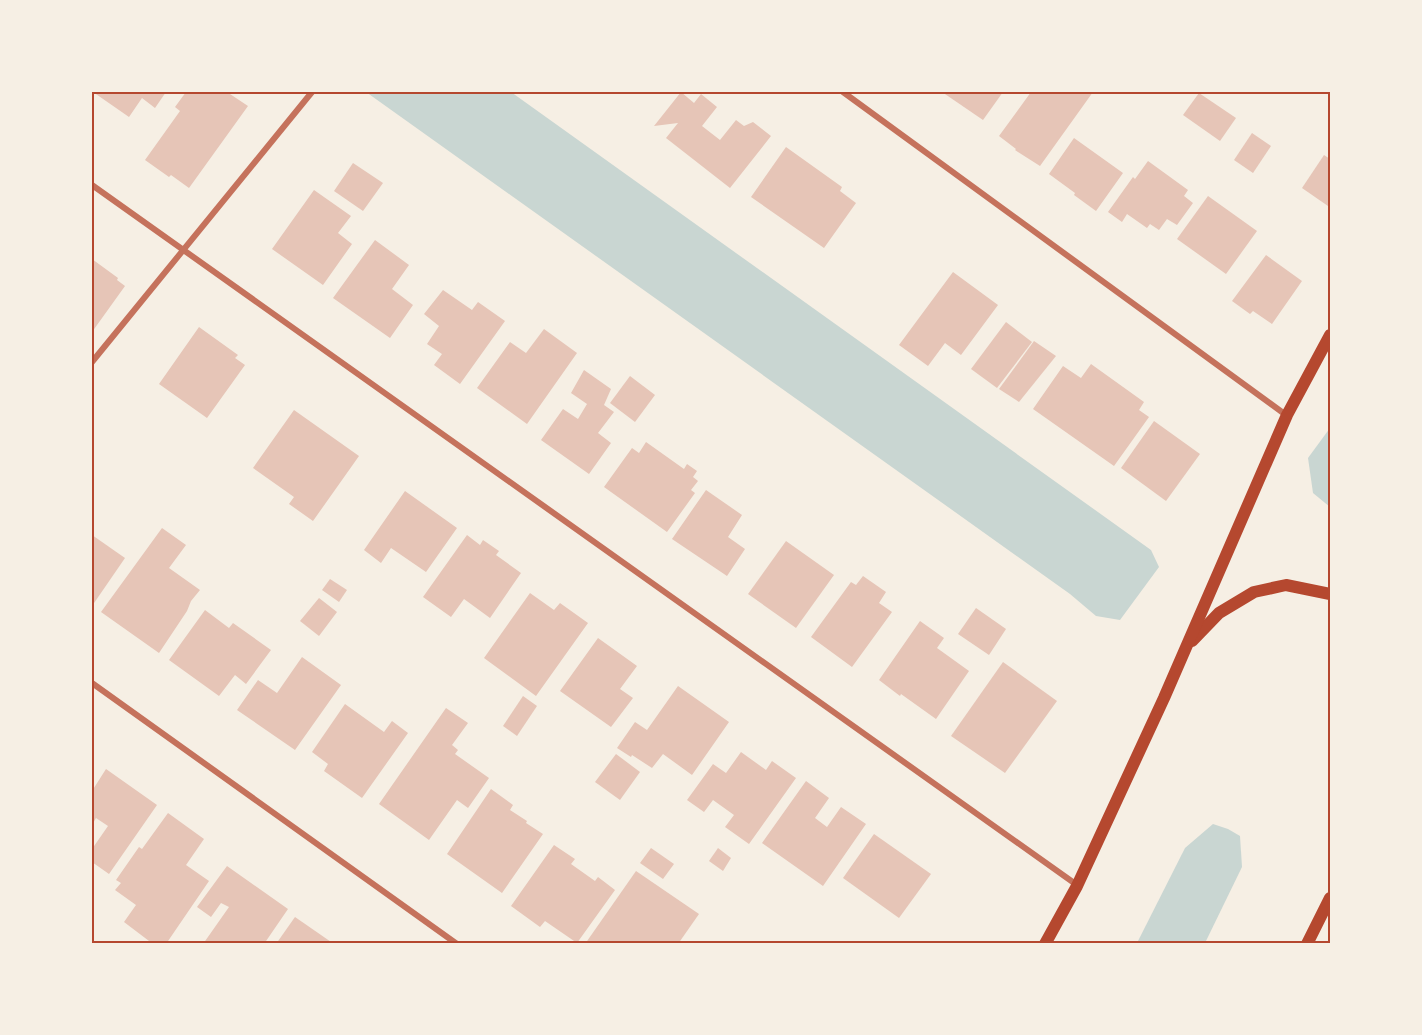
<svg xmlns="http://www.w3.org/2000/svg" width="1422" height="1035" font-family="'Space Grotesk',sans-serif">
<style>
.water{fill:#c9d6d2}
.building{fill:#e6c5b7}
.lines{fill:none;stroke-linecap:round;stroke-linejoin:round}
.minor{stroke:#c5725c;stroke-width:6}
.secondary{stroke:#b5482f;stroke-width:12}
.neatline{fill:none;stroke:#b5482f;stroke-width:2}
</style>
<rect width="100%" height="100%" fill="#f6efe4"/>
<g class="water">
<polygon points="366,92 511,92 1151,550 1159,567 1120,620 1096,616 1070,594"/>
<polygon points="1330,428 1330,507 1313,493 1308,458"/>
<polygon points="1213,824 1228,829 1240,836 1242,867 1205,943 1137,943 1185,848"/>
</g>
<g class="building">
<polygon points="93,92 166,92 155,108 142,98 129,117"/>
<polygon points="186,92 227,92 248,106 189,188 171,175 169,177 145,160 180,111 175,107"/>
<polygon points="681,92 694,103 701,94 717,107 702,126 720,140 736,120 744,126 753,122 771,136 730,188 666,138 678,123 654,126"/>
<polygon points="942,92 1003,92 983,120"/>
<polygon points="1031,92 1093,92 1040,166 1015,150 1016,149 999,136"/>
<polygon points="1199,93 1236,118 1220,141 1183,115"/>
<polygon points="1252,133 1271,146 1253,173 1234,160"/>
<polygon points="1074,138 1123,173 1096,211 1074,195 1075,193 1049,174"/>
<polygon points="786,147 842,187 840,191 856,203 824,248 751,197"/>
<polygon points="1324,155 1330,159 1330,204 1328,206 1302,188"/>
<polygon points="1148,161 1188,190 1184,196 1193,203 1177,225 1167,219 1159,230 1150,224 1147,228 1127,214 1122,222 1108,212 1133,177 1135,179"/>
<polygon points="353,163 383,183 363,211 334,191"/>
<polygon points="314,190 351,216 338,233 352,244 323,285 272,249"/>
<polygon points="1208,196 1257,231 1226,274 1177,239"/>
<polygon points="375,240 409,265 392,289 413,305 390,338 333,298"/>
<polygon points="1266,255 1302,281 1272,324 1253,311 1250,314 1232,301"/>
<polygon points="92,259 118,278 117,280 125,286 92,332"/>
<polygon points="953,272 998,305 961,355 945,343 928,366 899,345"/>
<polygon points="443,290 472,310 478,302 505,321 460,384 434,365 442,354 427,344 439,326 424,314"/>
<polygon points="1006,322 1032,342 997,388 971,369"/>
<polygon points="199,327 238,355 235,358 245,365 207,418 159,384"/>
<polygon points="544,329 577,353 527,424 477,388 510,342 526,353"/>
<polygon points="1034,341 1056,356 1019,402 999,389"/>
<polygon points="1091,364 1144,402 1139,410 1149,417 1114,466 1033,409 1063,366 1081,378"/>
<polygon points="584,370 611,389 604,405 614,412 598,433 611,443 589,474 541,440 563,409 578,419 587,404 571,393"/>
<polygon points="630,376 655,395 635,422 610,403"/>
<polygon points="294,410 359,456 313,521 289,504 294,497 253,468"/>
<polygon points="1154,421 1200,454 1166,501 1121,468"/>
<polygon points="646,442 684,469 687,464 697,471 693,477 698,481 691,490 695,493 667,532 604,487 632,448 639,453"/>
<polygon points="706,490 742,515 728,537 745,549 727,576 672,539"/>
<polygon points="405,491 457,528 426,572 391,548 381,563 364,550"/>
<polygon points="162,528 186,545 169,568 200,590 191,601 187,611 159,653 101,612"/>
<polygon points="92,535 125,558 92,606"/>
<polygon points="467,535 480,545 483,540 499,551 496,555 521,573 490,618 464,599 451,617 423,597"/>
<polygon points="786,541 834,575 796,628 748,594"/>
<polygon points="863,576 886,592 879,603 892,612 852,667 811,637 851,582 856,585"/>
<polygon points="330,579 347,590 339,602 322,590"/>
<polygon points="530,593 554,610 560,603 588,623 536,696 484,658"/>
<polygon points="319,598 337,612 319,636 300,621"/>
<polygon points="976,608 1006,629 989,655 958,634"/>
<polygon points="205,610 229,628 233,623 271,650 246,684 235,675 219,696 169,660"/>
<polygon points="920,621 944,638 937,648 969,671 936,719 901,694 900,696 879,680"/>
<polygon points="598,638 637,666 620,689 633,698 611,727 560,691"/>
<polygon points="302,657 341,685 295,750 237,710 258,680 277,693"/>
<polygon points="1003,662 1057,701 1005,773 951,736"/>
<polygon points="678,686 729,722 692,775 663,754 652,768 632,755 631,757 617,748 635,722 647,730"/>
<polygon points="523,696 537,706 517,736 503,726"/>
<polygon points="345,704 384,732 392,721 408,733 362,798 324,771 328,764 312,752"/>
<polygon points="446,708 468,723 452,745 458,750 455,754 489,778 468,808 457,800 429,840 379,804"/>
<polygon points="741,752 766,770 772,761 796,778 749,844 725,827 734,815 713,800 704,812 687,800 713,764 726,773"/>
<polygon points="616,754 640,772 620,800 595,782"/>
<polygon points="106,769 157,805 109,874 92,862 92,849 108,826 96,818 92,825 92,791"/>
<polygon points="806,781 829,798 815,818 827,827 841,807 866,824 823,886 762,843"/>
<polygon points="491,789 513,805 510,810 527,821 526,823 543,834 502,893 447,854"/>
<polygon points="168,813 204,839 186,865 209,881 166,944 153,944 124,922 136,905 115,890 121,883 116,880 139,847 142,849"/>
<polygon points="874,834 931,874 899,918 843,878"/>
<polygon points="554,845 575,859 571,864 595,881 598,877 615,890 577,943 545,921 540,927 511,906"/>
<polygon points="651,848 674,864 663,879 640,863"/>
<polygon points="718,848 731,858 723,871 709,861"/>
<polygon points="227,866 288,909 264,944 203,944 229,907 221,903 211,917 197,907"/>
<polygon points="636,871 699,914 678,944 585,944"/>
<polygon points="295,917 334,944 276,944"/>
</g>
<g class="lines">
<g class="minor">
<polyline points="843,92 1286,415"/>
<polyline points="92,185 1077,885"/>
<polyline points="92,362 312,92"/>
<polyline points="92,683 457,944"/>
</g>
<g class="secondary">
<polyline points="1192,641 1219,613 1254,592 1286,585 1330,594"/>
<polyline points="1045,944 1077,886 1164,698 1287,415 1330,335"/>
<polyline points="1307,944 1330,898"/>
</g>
</g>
<rect width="1422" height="1035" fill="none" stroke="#f6efe4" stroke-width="186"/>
<rect x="93" y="93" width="1236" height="849" class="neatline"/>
</svg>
